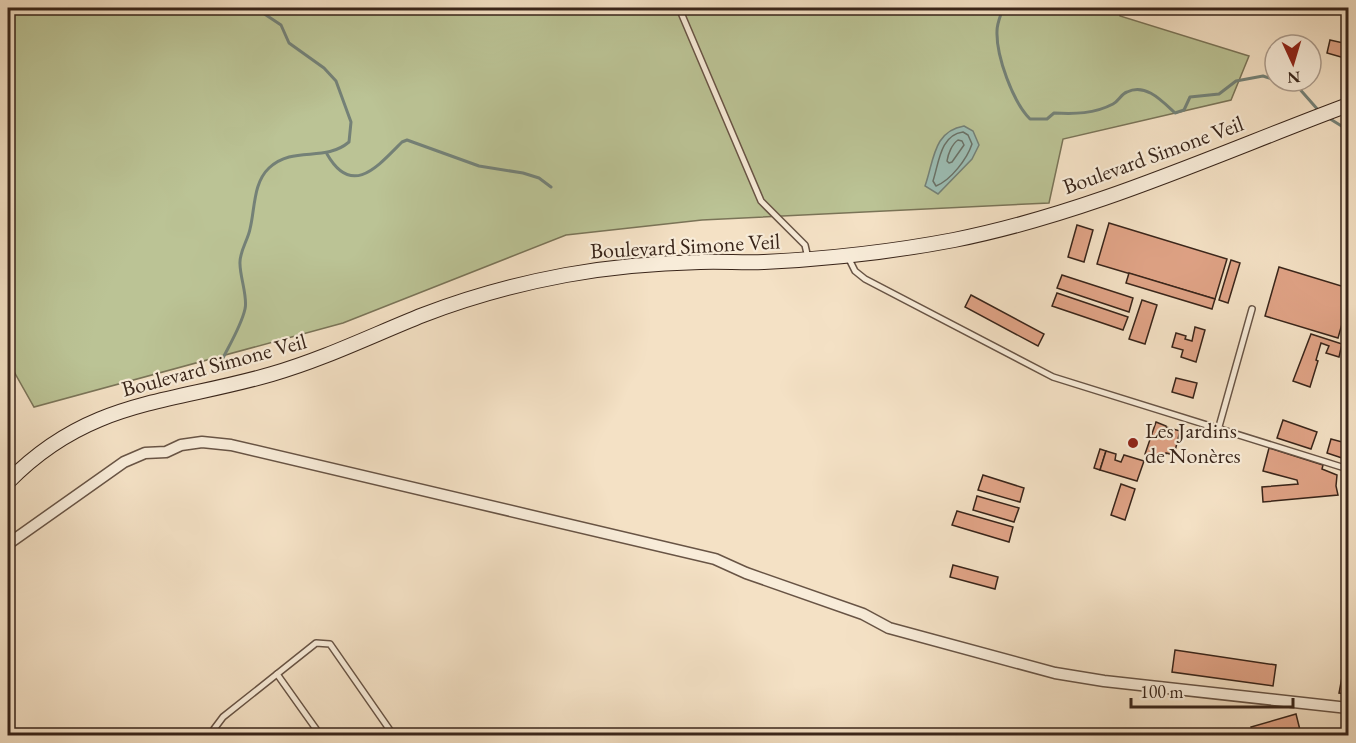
<svg xmlns="http://www.w3.org/2000/svg" width="1356" height="743" font-family="'EB Garamond',serif">
<style>
.green{fill:#bbc395;stroke:#7a7458;stroke-width:1.5}
.water{fill:#9cbeb5;stroke:#748177;stroke-width:1.5}
.lines{fill:none;stroke-linecap:round;stroke-linejoin:round}
.shore{stroke:#6a7268;stroke-width:1.5}
.stream{stroke:#748177;stroke-width:3}
.building{fill:#e0a386;stroke:#39251a;stroke-width:1.5}
.service-casing{stroke:#685445;stroke-width:8}
.minor-casing{stroke:#685445;stroke-width:13}
.secondary-casing{stroke:#39251a;stroke-width:16}
.service{stroke:#f8ecd9;stroke-width:5}
.minor{stroke:#f8ecd9;stroke-width:10}
.secondary{stroke:#f8ecd9;stroke-width:14}
.poi-dot{fill:#8f2418;stroke:#f8ecd9;stroke-width:2}
.labels{text-anchor:middle;dominant-baseline:central;stroke-width:4.5;stroke-linejoin:round;paint-order:stroke}
.street-label{font-size:22px;fill:#39251a;stroke:#f8ecd9}
.poi-label{font-size:22px;fill:#39251a;stroke:#f8ecd9;text-anchor:start}
</style>
<rect width="100%" height="100%" fill="#f4e1c5"/>
<filter id="stains"><feTurbulence type="fractalNoise" baseFrequency=".00333" numOctaves="4"/><feColorMatrix values="0 0 0 0 .2 0 0 0 0 .09 0 0 0 0 .02 0 0 0 .5 -.17"/></filter>
<radialGradient id="worn" r=".72"><stop offset=".6" stop-color="#630" stop-opacity="0"/><stop offset="1" stop-color="#630" stop-opacity=".3"/></radialGradient>
<polygon class="green" points="8,8 1119,8 1120,16 1249,56 1231,100 1063,139 1049,203 702,220 566,235 343,323 34,407 8,361"/>
<path class="water" d="M964 126 973 131 979 145 972 159 938 194 925 186C934 161 933 131 964 126Z"/>
<g class="lines">
<g class="shore">
<path d="M963 132 968 135 972 144C967 159 951 180 936 186L933 181C939 163 940 135 963 132Z"/>
<path d="M958 140 962 141 964 145 952 162 949 163 947 161C948 154 952 144 958 140Z"/>
</g>
<g class="stream">
<path d="M1003 8C1001 15 997 23 997 31 996 56 1013 102 1030 119H1047L1054 113C1075 114 1094 114 1113 104 1119 101 1121 94 1127 92 1146 83 1162 101 1175 113L1184 110 1190 97 1219 94 1236 81 1263 76 1275 80"/>
<polyline points="1279,81 1297,86 1319,111"/>
<polyline points="1327,117 1348,130"/>
<path d="M327 154C352 198 378 166 402 142L407 140 479 166 523 173 539 178 551 187"/>
<path d="M220 364C228 347 241 327 245 309 248 298 240 277 240 264 239 252 248 240 250 229 255 209 253 183 269 168 294 145 324 163 349 142L351 122 336 81 324 68 289 43 281 25 263 13H246L231 8"/>
</g>
</g>
<g class="building">
<polygon points="1330,40 1348,44 1348,59 1327,53"/>
<polygon points="1109,223 1227,259 1215,299 1097,264"/>
<polygon points="1077,225 1093,230 1084,262 1068,257"/>
<polygon points="1231,260 1240,263 1228,303 1219,300"/>
<polygon points="1279,267 1348,288 1348,303 1338,338 1265,316"/>
<polygon points="1129,273 1215,299 1212,309 1126,283"/>
<polygon points="1062,275 1133,298 1129,312 1057,288"/>
<polygon points="1057,293 1128,317 1123,330 1052,306"/>
<polygon points="971,295 1044,334 1038,346 965,307"/>
<polygon points="1142,300 1157,305 1145,344 1129,339"/>
<polygon points="1195,327 1205,330 1196,362 1181,357 1183,350 1172,347 1176,333 1186,336 1185,339 1192,341"/>
<polygon points="1311,334 1342,344 1339,357 1326,353 1329,346 1321,343 1316,360 1318,361 1310,387 1293,381"/>
<polygon points="1176,378 1197,383 1193,398 1172,392"/>
<polygon points="1283,420 1317,432 1311,449 1277,438"/>
<polygon points="1156,422 1166,426 1166,427 1180,431 1174,455 1166,453 1163,461 1145,454"/>
<polygon points="1331,439 1346,443 1342,458 1327,453"/>
<polygon points="1269,448 1323,465 1322,469 1337,475 1336,486 1338,495 1263,502 1262,487 1298,484 1297,480 1263,471"/>
<polygon points="1100,449 1106,451 1100,470 1094,468"/>
<polygon points="1106,451 1116,454 1115,460 1121,462 1124,455 1144,461 1137,481 1100,470"/>
<polygon points="983,475 1024,488 1020,502 978,490"/>
<polygon points="1121,484 1135,489 1125,520 1111,515"/>
<polygon points="977,496 1019,508 1014,522 973,510"/>
<polygon points="957,511 1013,527 1009,542 952,525"/>
<polygon points="953,565 998,577 995,589 950,577"/>
<polygon points="1175,650 1276,665 1273,686 1172,672"/>
<polygon points="1343,672 1348,673 1348,694 1339,693"/>
<polygon points="1296,714 1300,730 1279,736 1254,736 1251,727"/>
</g>
<g class="lines">
<g class="service-casing">
<g id="service">
<polyline points="679,8 761,201 805,245 808,258"/>
<polyline points="848,257 855,271 865,279 1053,377 1348,469"/>
<polyline points="1218,430 1252,309"/>
<polyline points="277,674 321,736"/>
<polyline points="213,736 214,729 223,717 316,643 330,644 394,736"/>
</g>
</g>
<g class="minor-casing">
<polyline id="minor" points="8,544 124,462 145,453 166,452 181,445 202,442 231,445 715,559 746,573 863,614 889,628 1055,673 1104,681 1348,708"/>
</g>
<g class="secondary-casing">
<path id="secondary" d="M8 482C89 399 169 404 272 374 324 359 373 335 423 315 470 297 517 284 566 275 610 267 656 263 700 262 721 261 743 263 764 262 827 259 891 252 954 240 1090 213 1219 153 1348 105"/>
</g>
<use href="#service" class="service"/>
<use href="#minor" class="minor"/>
<use href="#secondary" class="secondary"/>
</g>
<circle class="poi-dot" cx="1133" cy="443" r="6"/>
<g class="labels">
<g class="street-label">
<text transform="translate(1153 155) rotate(-20)">Boulevard Simone Veil</text>
<text transform="translate(685 246) rotate(-3)">Boulevard Simone Veil</text>
<text transform="translate(214 365) rotate(-15)">Boulevard Simone Veil</text>
</g>
<g class="poi-label">
<text x="1145" y="430">Les Jardins<tspan x="1145" dy="25">de Nonères</tspan></text>
</g>
</g>
<rect width="1356" height="743" fill="none" stroke="#f4e1c5" stroke-width="30"/>
<rect x="9" y="9" width="1338" height="725" fill="none" stroke="#39251a" stroke-width="3"/>
<rect x="15" y="15" width="1326" height="713" fill="none" stroke="#39251a" stroke-width="1.5"/>
<g transform="translate(1293 63) rotate(176)"><circle r="28" fill="#f8ecd9" stroke="#ac9c8d" stroke-width="1.5"/>
<path d="M0-4.5L10 22L0 15L-10 22Z" fill="#8f2418"/>
<text y="-9" font-size="16" font-weight="bold" text-anchor="middle" fill="#39251a">N</text>
</g>
<path d="M1131 698v9h162v-9" fill="none" stroke="#39251a" stroke-width="3"/>
<text x="1140" y="698" font-size="18" fill="#39251a" stroke="#f8ecd9" stroke-width="4.5" paint-order="stroke">100 m</text>
<rect width="100%" height="100%" filter="url(#stains)"/>
<rect width="100%" height="100%" fill="url(#worn)"/>
</svg>
